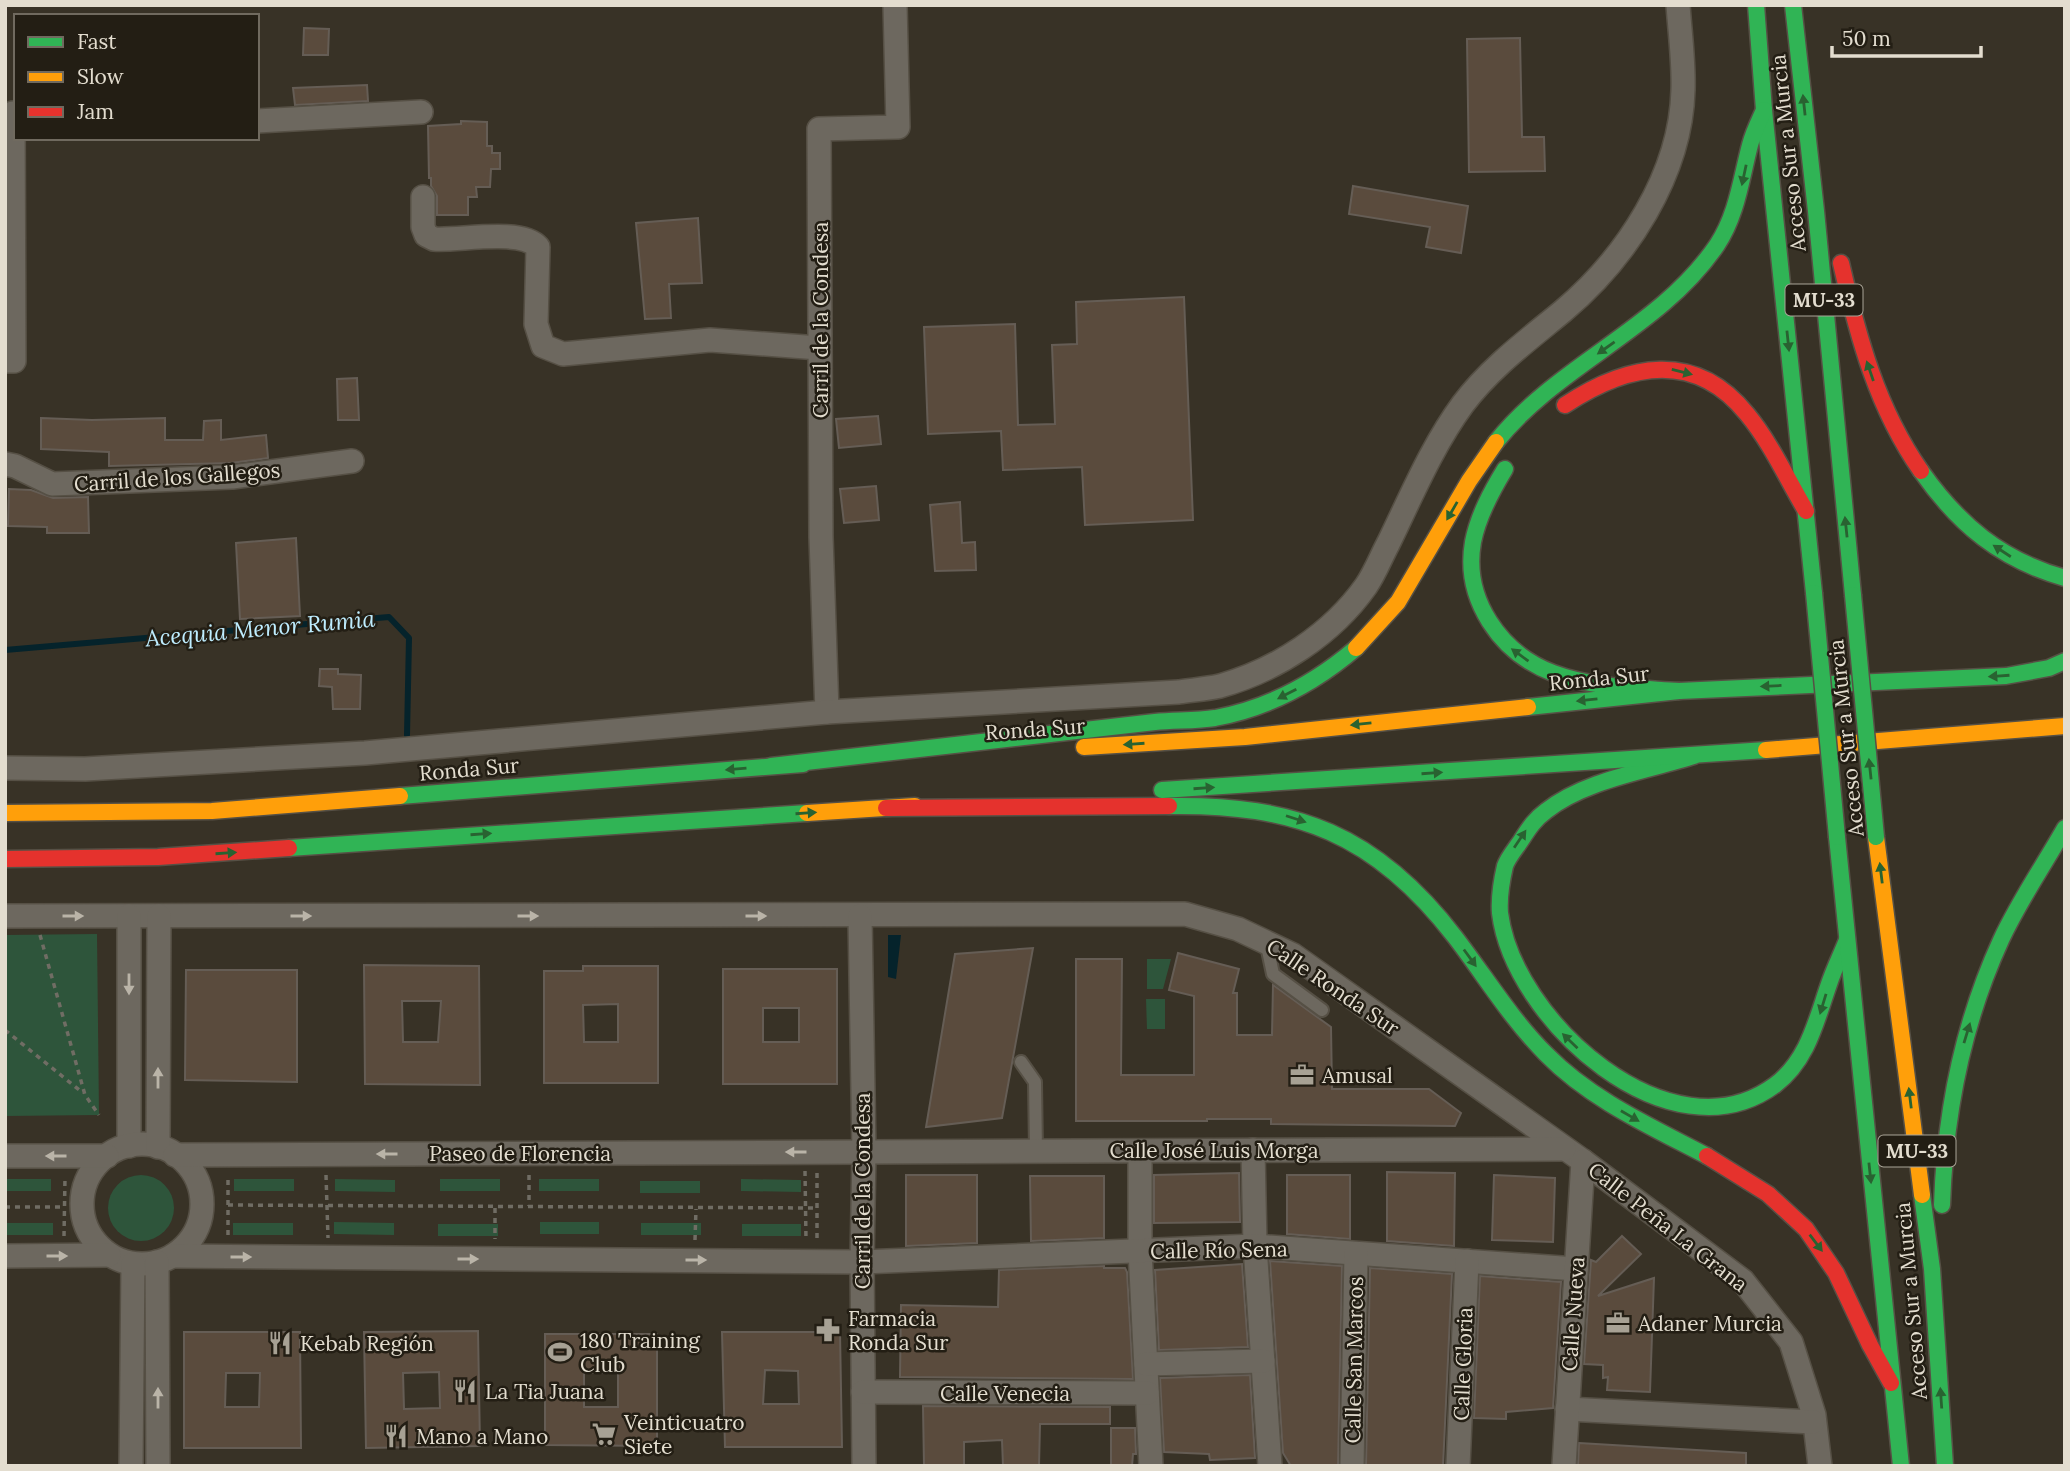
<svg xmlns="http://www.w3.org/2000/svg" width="2070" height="1471" font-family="Lora,serif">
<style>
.green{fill:#2e553b}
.water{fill:#05232b}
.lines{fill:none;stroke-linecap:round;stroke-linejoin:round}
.stream{stroke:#05232b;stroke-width:6}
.building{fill:#5a4b3d;stroke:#655d55;stroke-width:2;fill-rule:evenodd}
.lane-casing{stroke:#565045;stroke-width:16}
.street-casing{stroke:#565045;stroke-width:26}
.fast-casing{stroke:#565045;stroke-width:19}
.slow-casing{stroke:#565045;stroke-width:19}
.jam-casing{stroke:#565045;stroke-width:19}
.path{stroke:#706d64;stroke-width:3.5;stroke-dasharray:5 5;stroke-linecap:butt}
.lane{stroke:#6d685f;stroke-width:12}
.street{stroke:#6d685f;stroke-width:23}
.fast{stroke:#30b455;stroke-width:16}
.slow{stroke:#ff9f0a;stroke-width:16}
.jam{stroke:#e5322d;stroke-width:16}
.fast-bridge-casing{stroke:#565045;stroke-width:19;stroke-linecap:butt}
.fast-bridge{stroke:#30b455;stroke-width:16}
.oneway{fill:#296231}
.oneway2{fill:#bab4a8}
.labels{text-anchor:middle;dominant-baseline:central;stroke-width:5;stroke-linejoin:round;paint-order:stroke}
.shield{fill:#231e14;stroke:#a9a497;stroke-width:2}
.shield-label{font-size:19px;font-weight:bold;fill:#e3ddcf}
.street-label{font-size:21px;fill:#e3ddcf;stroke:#231e14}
.poi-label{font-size:21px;fill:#e3ddcf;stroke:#231e14;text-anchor:start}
.water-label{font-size:23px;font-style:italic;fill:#beedff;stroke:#231e14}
</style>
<rect width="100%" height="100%" fill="#383226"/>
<g class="green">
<polygon points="97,934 99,1115 5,1116 5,935"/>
<polygon points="1147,959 1171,959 1163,989 1147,989"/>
<polygon points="1146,999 1165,999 1165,1029 1147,1029"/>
<circle cx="141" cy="1208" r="33"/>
<rect x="5" y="1179" width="46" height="12"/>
<rect x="234" y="1179" width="60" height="12"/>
<polygon points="335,1179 395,1180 395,1192 335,1191"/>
<rect x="440" y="1179" width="60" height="12"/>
<rect x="539" y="1179" width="60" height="12"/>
<polygon points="741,1179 801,1180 801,1192 741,1191"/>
<rect x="640" y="1181" width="60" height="12"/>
<polygon points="334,1222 394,1223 394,1235 334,1234"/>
<rect x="540" y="1222" width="59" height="12"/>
<rect x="5" y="1223" width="48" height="12"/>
<rect x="233" y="1223" width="60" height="12"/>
<rect x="641" y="1223" width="60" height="12"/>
<rect x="438" y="1224" width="60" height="12"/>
<rect x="742" y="1224" width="59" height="12"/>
</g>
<polygon class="water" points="888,935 901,935 896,979 888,977"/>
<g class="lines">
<polyline class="stream" points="5,650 389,617 409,638 407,735"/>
</g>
<g class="building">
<polygon points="304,28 329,29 328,55 303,55"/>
<polygon points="1520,38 1522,137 1544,137 1545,171 1469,172 1467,39"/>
<polygon points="367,85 368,101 295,105 293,88"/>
<polygon points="461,121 487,122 487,146 492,146 492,153 500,153 500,169 491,169 490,187 476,187 477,197 468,197 468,215 437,215 437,196 431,186 431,178 429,178 428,126 461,124"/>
<polygon points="1353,186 1468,206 1461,253 1426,247 1430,227 1349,214"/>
<polygon points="698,218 702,283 669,284 671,318 645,319 636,223"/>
<polygon points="1184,297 1193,520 1085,525 1082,467 1003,470 1001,431 928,434 924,327 1015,324 1018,425 1055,424 1052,345 1077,344 1076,302"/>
<polygon points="357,378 359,420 338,420 337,379"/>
<polygon points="878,416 881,444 839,448 836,419"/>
<polygon points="41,418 92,420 165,418 165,440 203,440 204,421 221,420 221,440 266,435 268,458 231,463 109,466 109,452 41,449"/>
<polygon points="876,486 879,520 844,523 840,489"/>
<polygon points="9,489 31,490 53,498 88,497 89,533 47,533 47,527 8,526"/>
<polygon points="960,502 962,543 975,542 976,570 935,571 930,505"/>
<polygon points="296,538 300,616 240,619 236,543"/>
<polygon points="320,669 338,669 338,674 361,675 360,709 333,709 332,687 319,686"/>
<polygon points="1033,948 1002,1118 926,1127 955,954"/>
<polygon points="1178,953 1239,969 1233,993 1237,993 1237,1035 1272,1035 1273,985 1331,1027 1332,1089 1429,1089 1461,1113 1455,1126 1271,1124 1271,1119 1207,1119 1207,1121 1076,1121 1076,959 1122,959 1121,1075 1194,1075 1194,996 1169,990"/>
<path d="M364 965 479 966 480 1085 365 1084ZM402 1001H441L438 1042H403Z"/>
<path d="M583 966H658V1083H544V971H583ZM618 1004V1042H584L583 1005Z"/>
<path d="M723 969H837V1084H723ZM763 1008H799V1042H763Z"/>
<polygon points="186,970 297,970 297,1082 185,1080"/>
<polygon points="1387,1172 1455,1173 1454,1246 1387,1241"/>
<polygon points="1239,1173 1240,1222 1154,1223 1154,1175"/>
<polygon points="906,1175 977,1175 977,1243 906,1246"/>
<polygon points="1287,1175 1350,1175 1350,1239 1287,1234"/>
<polygon points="1494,1175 1555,1178 1553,1242 1492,1240"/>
<polygon points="1030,1176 1104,1176 1104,1238 1031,1241"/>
<polygon points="1622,1236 1641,1254 1598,1296 1654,1278 1650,1392 1607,1390 1608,1377 1603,1378 1603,1365 1584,1364 1591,1260 1596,1262"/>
<polygon points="1270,1261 1342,1266 1338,1466 1291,1466 1283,1453"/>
<polygon points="1242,1264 1248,1347 1159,1350 1155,1270"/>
<polygon points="1104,1266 1104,1268 1125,1268 1127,1272 1133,1379 900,1377 901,1305 998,1307 999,1270"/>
<polygon points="1370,1268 1452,1274 1443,1466 1366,1466"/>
<polygon points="1480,1276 1561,1282 1553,1408 1506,1412 1506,1419 1474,1418"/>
<path d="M478 1331 480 1446 366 1448 364 1332ZM439 1372 440 1408 404 1409 403 1373Z"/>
<path d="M184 1332H300L301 1448H184ZM226 1373H260L259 1407H225Z"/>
<path d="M722 1332H840L842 1447H725ZM765 1370 798 1371 799 1404H763Z"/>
<path d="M545 1334H657V1446L545 1445ZM584 1373H618V1407H584Z"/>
<polygon points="1250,1375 1255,1458 1210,1460 1209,1454 1164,1452 1160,1378"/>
<polygon points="923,1406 1110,1407 1110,1424 1040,1424 1039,1466 1003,1466 1002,1440 964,1442 964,1466 924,1466"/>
<polygon points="1111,1428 1135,1428 1136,1454 1133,1454 1132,1466 1111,1466"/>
<polygon points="1579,1443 1746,1453 1746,1466 1578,1466"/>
</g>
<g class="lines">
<g class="lane-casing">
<g id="lane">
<polyline points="1266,941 1273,974 1322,1010"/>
<polyline points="1021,1062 1035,1082 1036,1151"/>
</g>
</g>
<g class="street-casing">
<g id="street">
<polyline points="257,121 421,112"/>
<path d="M423 197V227L426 235 434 239C459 241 521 228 538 247L536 324 543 346 563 354 710 340 819 348"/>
<polyline points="5,361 14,361 13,113"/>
<polyline points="5,464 15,466 52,484 232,477 352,461"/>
<polyline points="827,712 821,537 819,129 898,127 895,5"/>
<path d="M5 768 85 769 365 753 827 712 1179 692C1192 690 1207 689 1220 686 1277 670 1332 634 1366 586 1375 573 1381 557 1388 544 1411 497 1432 446 1463 404 1491 367 1528 340 1563 311 1626 258 1681 175 1683 90 1684 62 1680 33 1678 5"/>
<polyline points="5,916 1185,914 1238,929 1293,955 1583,1161 1743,1281 1791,1342 1814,1415 1820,1466"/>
<polyline points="129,916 129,1146"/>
<polyline points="860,916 864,1152 862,1262 864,1466"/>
<circle cx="142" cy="1204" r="60"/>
<polyline points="158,1147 159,916"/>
<polyline points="1253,1150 1255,1246 1270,1466"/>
<polyline points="1140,1151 1140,1251 1151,1466"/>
<polyline points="175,1155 1564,1149"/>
<polyline points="5,1156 107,1156"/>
<polyline points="5,1256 109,1255"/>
<polyline points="173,1256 862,1262 1255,1246 1576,1269"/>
<polyline points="157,1262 158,1466"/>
<polyline points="1146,1364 1263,1361"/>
<polyline points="863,1392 1147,1393"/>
<polyline points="1567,1409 1813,1422"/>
<polyline points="131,1466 133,1264"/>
<polyline points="1352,1466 1356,1254"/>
<polyline points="1458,1466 1467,1261"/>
<polyline points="1564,1466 1583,1161"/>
</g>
</g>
<g class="fast-casing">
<g id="fast">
<polyline points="1756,5 1764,110 1814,593"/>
<polyline points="1793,5 1816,211 1853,595"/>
<path d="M1496 442C1558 364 1660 329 1717 245 1737 215 1741 179 1750 145 1753 133 1759 121 1764 110"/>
<path d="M1505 469C1491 492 1478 516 1473 542 1463 599 1500 653 1553 673 1593 688 1637 688 1679 691"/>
<path d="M1921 471C1959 525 2001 560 2065 578"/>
<polyline points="1528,707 1679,691 2006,676 2049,668 2065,661"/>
<path d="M1694 756C1647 771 1585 780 1546 811 1535 819 1529 828 1522 839 1517 847 1508 857 1505 866 1502 879 1499 900 1500 913 1513 1020 1671 1162 1775 1085 1808 1060 1816 1021 1829 984 1834 969 1841 955 1847 940"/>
<path d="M771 766 1155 722C1175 720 1195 721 1215 718 1269 708 1315 683 1356 648"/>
<polyline points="1162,790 1766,750"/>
<polyline points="400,796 803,764"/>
<path d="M1169 806C1296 804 1376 834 1455 937 1485 976 1511 1019 1546 1054 1591 1100 1652 1127 1707 1156"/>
<polyline points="1837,837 1901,1466"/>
<polyline points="289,848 807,813"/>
<polyline points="1922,1195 1932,1269 1945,1466"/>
<path d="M1942 1205C1945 1113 1963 1023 2001 940 2019 901 2044 865 2065 828"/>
</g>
</g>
<g class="slow-casing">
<g id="slow">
<polyline points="1356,648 1398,602 1469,481 1496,442"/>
<polyline points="1084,747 1245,737 1528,707"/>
<polyline points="1766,750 2065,726"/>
<polyline points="5,813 212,811 400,796"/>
<polyline points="807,813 915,806"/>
<polyline points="1876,837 1922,1195"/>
</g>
</g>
<g class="jam-casing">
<g id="jam">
<path d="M1841 263C1858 337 1877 408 1921 471"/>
<path d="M1565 405C1627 364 1695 349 1747 414 1771 443 1787 479 1806 511"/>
<polyline points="886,808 1169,806"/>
<polyline points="5,859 158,857 289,848"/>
<polyline points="1707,1156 1768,1194 1806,1229 1836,1273 1870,1345 1891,1383"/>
</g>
</g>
<g class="path">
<polyline points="40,935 85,1095 99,1115"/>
<polyline points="5,1030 83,1093"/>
<polyline points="805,1171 806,1240"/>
<polyline points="817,1173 817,1243"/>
<polyline points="326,1175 328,1238"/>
<polyline points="529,1175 529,1206"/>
<polyline points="228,1205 817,1208"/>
<polyline points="5,1207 64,1207"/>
<polyline points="495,1208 495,1239"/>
<polyline points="228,1235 228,1176"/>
<polyline points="64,1236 65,1178"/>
<polyline points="695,1240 696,1209"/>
</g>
<use href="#lane" class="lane"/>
<use href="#street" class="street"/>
<use href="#fast" class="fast"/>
<use href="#slow" class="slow"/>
<use href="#jam" class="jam"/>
<g class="fast-bridge-casing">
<g id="fast-bridge">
<polyline points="1814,593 1837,837"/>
<polyline points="1853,595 1876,837"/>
</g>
</g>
<use href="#fast-bridge" class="fast-bridge"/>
</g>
<defs><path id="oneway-solid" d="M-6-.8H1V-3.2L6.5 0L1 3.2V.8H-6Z" transform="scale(1.75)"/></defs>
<g class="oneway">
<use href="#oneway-solid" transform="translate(1804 105) rotate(-96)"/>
<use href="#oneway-solid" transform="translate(1744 175) rotate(102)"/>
<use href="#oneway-solid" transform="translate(1788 341) rotate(84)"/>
<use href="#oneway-solid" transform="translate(1606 348) rotate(145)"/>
<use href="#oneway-solid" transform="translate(1870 371) rotate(-109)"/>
<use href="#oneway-solid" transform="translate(1682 372) rotate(14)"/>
<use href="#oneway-solid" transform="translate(1452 511) rotate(120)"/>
<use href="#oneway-solid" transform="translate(1846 527) rotate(-96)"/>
<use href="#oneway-solid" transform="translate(2002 551) rotate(-147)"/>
<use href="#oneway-solid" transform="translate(1520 655) rotate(-144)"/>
<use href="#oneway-solid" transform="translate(1999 676) rotate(176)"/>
<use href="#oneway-solid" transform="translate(1771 686) rotate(177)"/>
<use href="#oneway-solid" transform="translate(1287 694) rotate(153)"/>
<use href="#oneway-solid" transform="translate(1587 700) rotate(174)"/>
<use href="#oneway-solid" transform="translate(1361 724) rotate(174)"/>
<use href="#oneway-solid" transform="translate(1134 744) rotate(176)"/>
<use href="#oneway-solid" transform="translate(736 769) rotate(175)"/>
<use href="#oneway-solid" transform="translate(1870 769) rotate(-96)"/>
<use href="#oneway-solid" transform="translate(1432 773) rotate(-4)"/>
<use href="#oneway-solid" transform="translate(1204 788) rotate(-4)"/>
<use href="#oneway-solid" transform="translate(806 813) rotate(-4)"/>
<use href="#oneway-solid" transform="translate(1296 819) rotate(18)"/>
<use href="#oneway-solid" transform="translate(481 834) rotate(-4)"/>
<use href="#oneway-solid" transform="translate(1520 839) rotate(-56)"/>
<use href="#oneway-solid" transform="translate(226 853) rotate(-4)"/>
<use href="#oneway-solid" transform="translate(1881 873) rotate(-97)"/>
<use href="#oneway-solid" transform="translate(1470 958) rotate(54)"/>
<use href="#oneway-solid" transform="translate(1823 1004) rotate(107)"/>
<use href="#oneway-solid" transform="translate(1967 1033) rotate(-73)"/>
<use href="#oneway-solid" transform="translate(1570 1041) rotate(-136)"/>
<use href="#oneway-solid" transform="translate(1910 1098) rotate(-97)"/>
<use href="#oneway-solid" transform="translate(1630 1116) rotate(30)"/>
<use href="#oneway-solid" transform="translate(1870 1173) rotate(84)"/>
<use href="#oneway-solid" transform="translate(1816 1243) rotate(53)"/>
<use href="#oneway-solid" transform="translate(1941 1398) rotate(-94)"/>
</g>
<g class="oneway2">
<use href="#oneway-solid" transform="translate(73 916)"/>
<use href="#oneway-solid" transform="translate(301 916)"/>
<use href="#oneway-solid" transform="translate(528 916)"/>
<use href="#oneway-solid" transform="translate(756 916)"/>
<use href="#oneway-solid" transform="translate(129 984) rotate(90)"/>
<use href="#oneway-solid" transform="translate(158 1078) rotate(-90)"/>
<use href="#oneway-solid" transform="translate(796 1152) rotate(-180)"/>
<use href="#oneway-solid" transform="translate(387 1154) rotate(180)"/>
<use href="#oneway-solid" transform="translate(56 1156) rotate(-180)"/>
<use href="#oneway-solid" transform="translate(57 1256)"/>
<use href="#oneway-solid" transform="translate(241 1257)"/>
<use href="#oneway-solid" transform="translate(468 1259)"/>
<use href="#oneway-solid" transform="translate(696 1260)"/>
<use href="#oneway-solid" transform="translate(158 1398) rotate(-90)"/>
</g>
<defs>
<g id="office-bare" transform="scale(1.89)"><path d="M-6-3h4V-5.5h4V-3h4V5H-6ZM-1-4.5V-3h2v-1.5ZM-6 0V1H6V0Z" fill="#a7a194" stroke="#231e14" stroke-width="2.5" paint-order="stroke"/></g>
<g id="pharmacy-bare" transform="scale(1.89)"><path d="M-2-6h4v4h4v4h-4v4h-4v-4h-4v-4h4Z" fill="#a7a194" stroke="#231e14" stroke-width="2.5" paint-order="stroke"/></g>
<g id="restaurant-bare" transform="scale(1.89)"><path d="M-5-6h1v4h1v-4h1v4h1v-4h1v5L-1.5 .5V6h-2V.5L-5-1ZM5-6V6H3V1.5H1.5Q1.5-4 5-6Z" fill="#a7a194" stroke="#231e14" stroke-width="2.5" paint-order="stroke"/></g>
<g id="stadium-bare" transform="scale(1.89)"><path d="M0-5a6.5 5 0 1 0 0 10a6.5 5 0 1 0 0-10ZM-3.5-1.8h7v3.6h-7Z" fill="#a7a194" stroke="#231e14" stroke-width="2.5" paint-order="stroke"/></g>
<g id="supermarket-bare" transform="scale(1.89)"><path d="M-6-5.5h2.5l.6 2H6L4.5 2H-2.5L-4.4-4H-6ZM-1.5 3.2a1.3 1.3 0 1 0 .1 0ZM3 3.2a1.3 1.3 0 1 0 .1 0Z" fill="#a7a194" stroke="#231e14" stroke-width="2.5" paint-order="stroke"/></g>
</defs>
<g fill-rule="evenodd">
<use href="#office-bare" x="1302" y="1075"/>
<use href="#office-bare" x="1618" y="1323"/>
<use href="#pharmacy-bare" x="828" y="1330"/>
<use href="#restaurant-bare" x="280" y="1343"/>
<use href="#stadium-bare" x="560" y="1352"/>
<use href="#restaurant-bare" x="465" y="1391"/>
<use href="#supermarket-bare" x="604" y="1434"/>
<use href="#restaurant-bare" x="396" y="1436"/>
</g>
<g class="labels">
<g class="shield">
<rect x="1785.5" y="284.5" width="77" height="31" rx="5"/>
<rect x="1878.5" y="1135.5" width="77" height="31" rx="5"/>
</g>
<g class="shield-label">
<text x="1824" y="300">MU-33</text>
<text x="1917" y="1151">MU-33</text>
</g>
<g class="street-label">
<text transform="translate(1788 153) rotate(-96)">Acceso Sur a Murcia</text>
<text transform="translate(820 320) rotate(-90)">Carril de la Condesa</text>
<text transform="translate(177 477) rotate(-4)">Carril de los Gallegos</text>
<text transform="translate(1599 678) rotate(-6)">Ronda Sur</text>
<text transform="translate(1035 729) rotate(-4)">Ronda Sur</text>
<text transform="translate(1846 738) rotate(-96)">Acceso Sur a Murcia</text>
<text transform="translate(469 769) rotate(-5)">Ronda Sur</text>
<text transform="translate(1333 987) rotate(34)">Calle Ronda Sur</text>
<text x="1214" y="1150">Calle José Luis Morga</text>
<text x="520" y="1153">Paseo de Florencia</text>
<text transform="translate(862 1191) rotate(-90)">Carril de la Condesa</text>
<text transform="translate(1668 1227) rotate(38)">Calle Peña La Grana</text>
<text transform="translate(1219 1250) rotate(-1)">Calle Río Sena</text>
<text transform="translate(1911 1301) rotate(-95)">Acceso Sur a Murcia</text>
<text transform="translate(1573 1314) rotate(-86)">Calle Nueva</text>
<text transform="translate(1354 1360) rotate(-89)">Calle San Marcos</text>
<text transform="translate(1463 1364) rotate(-88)">Calle Gloria</text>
<text x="1005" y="1393">Calle Venecia</text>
</g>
<g class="poi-label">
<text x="1322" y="1075">Amusal</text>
<text x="848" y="1318">Farmacia<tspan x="848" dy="24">Ronda Sur</tspan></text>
<text x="1638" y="1323">Adaner Murcia</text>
<text x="580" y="1340">180 Training<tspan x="580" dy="24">Club</tspan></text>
<text x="300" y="1343">Kebab Región</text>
<text x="485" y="1391">La Tia Juana</text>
<text x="624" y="1422">Veinticuatro<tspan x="624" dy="24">Siete</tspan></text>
<text x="416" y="1436">Mano a Mano</text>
</g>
<g class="water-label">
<text transform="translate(260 628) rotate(-5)">Acequia Menor Rumia</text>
</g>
</g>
<rect width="2070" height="1471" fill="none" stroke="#e3ddcf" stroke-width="14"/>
<rect x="14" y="14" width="245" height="126" fill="#231e14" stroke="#706a5f" stroke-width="2"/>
<rect x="28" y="37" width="35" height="10" fill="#30b455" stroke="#706a5f" stroke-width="2"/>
<text x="77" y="49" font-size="21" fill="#e3ddcf">Fast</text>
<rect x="28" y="72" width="35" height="10" fill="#ff9f0a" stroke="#706a5f" stroke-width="2"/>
<text x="77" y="84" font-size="21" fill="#e3ddcf">Slow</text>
<rect x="28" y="107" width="35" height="10" fill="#e5322d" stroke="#706a5f" stroke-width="2"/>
<text x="77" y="119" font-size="21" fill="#e3ddcf">Jam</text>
<path d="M1832 46v10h149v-10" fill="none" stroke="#e3ddcf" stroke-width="3.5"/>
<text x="1842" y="46" font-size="21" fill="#e3ddcf" stroke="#231e14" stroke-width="5" paint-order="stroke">50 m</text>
</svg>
